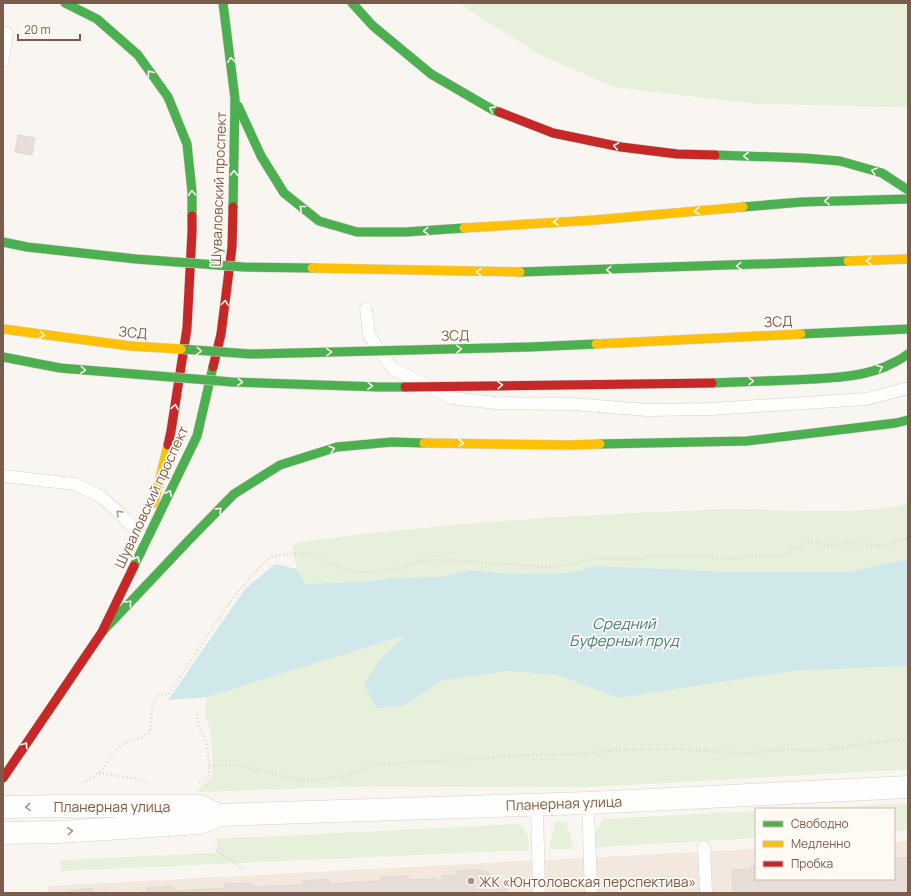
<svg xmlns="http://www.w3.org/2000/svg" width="911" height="896" font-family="Manrope,sans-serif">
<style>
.residential{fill:#f2e8de}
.green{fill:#e7f0db}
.water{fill:#d0e8ea}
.building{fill:#e6ded7;stroke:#e2d8d2}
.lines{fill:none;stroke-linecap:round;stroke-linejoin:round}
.lane-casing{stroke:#d7d1cb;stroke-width:13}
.street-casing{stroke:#d7d1cb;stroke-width:23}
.fast-casing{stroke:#d9d2cb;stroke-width:10}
.slow-casing{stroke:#d9d2cb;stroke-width:10}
.jam-casing{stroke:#d9d2cb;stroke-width:10}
.path{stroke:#dcd5d0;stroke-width:2.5;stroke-dasharray:1 3;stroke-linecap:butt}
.lane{stroke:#fefefd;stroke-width:12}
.street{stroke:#fefefd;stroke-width:22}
.fast{stroke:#4caf50;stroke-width:9}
.slow{stroke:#ffc107;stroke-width:9}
.jam{stroke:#c62828;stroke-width:9}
.fast-bridge-casing{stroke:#d9d2cb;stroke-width:10;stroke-linecap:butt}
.slow-bridge-casing{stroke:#d9d2cb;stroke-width:10;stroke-linecap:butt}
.jam-bridge-casing{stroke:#d9d2cb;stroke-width:10;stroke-linecap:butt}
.fast-bridge{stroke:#4caf50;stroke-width:9}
.slow-bridge{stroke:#ffc107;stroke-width:9}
.jam-bridge{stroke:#c62828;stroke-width:9}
.oneway{stroke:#fffaf3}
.oneway2{stroke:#a8958b}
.poi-dot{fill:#a69286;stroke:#fffaf3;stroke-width:1.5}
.labels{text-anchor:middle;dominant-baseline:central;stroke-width:3.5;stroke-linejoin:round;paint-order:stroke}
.street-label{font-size:14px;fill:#7a5c4d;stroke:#fffaf3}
.poi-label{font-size:14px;fill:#7a5c4d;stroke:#fffaf3;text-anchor:start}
.water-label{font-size:15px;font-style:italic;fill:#437c86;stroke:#fffaf3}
</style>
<rect width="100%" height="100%" fill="#f9f5f0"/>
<polygon class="residential" points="908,841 908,893 47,893 48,886 756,849 756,879 894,879 894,842"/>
<g class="green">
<polygon points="461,3 908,3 908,107 756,104 614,87 540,55 464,7"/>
<path d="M908 503V559L848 572H735L691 570 595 566 570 573 512 574 470 570 440 577 393 578 369 581 305 584 297 569 292 547 299 542C434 524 570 515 706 510 764 508 823 514 881 509 890 508 899 505 908 503Z"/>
<polygon points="407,634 379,660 403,706 441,681 507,671 557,675 619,698 793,671 908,666 908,769 647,784 586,787 370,786 196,792 213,776 211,734 205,713 207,697"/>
<polygon points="908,803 908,830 894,831 894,809 797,809"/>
<polygon points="756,811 756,838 596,847 596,832 603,819"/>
<polygon points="555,822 566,822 574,849 549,849"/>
<polygon points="520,824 528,836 529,850 61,871 61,860 217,853 217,839"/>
</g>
<polygon class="water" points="908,559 908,666 793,671 619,698 557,675 507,671 441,681 403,706 377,708 364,685 379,660 406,635 207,697 168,700 245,589 275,564 297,569 305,584 369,581 393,578 440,577 470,570 512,574 570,573 595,566 691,570 735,572 848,572"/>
<g class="building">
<polygon points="18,135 35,138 32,155 15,152"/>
<polygon points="908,858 908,893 733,893 732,870 751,869 751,866 756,865 756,879 894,879 894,859"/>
<polygon points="479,870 487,872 495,877 504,886 508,893 123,893 147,892 147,888 173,886 173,891 225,888 224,884 251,883 251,887 303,885 303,881 329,879 330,884 381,881 381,877 408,876 408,880 436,879 436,882 442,882 442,876 457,875 456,871"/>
<polygon points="93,888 93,893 109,892 109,893 65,893 70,891"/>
</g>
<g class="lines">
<g class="lane-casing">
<g id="lane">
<polyline points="3,61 7,33"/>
<polyline points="366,309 369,335 393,369 452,398 496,403 573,404 647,410 711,409 867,399 908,388"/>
<polyline points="3,476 75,484 100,496 116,510 146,541"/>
<polyline points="588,803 591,893"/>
<polyline points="537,805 539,893"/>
<polyline points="704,847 706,893"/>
</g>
</g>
<g class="street-casing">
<g id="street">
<polyline points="3,807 59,806 200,806 219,815"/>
<polyline points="3,833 59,832 200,823 219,815 588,803 908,787"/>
</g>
</g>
<g class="fast-casing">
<g id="fast">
<polyline points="65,3 97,19 138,55 168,97 187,144 192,192 192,216"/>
<polyline points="223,3 235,99 233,207"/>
<polyline points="352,3 373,26 431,74 493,110 499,112"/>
<polyline points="238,106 261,156 284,193 319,221 357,232 406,232 464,228"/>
<polyline points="715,155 803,158 840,161 882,173 908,190"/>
<polyline points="743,207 802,202 908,199"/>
<path d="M712 383C739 382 766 381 792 380 826 378 864 379 895 362 899 360 904 357 908 354"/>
<polyline points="600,444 747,441 896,423 908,420"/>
<polyline points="134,566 197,436 213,367"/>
<polyline points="102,632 189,540 234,494 280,465 337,447 392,442 424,443"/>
</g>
</g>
<g class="slow-casing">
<g id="slow">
<polyline points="464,228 595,220 743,207"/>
<polyline points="424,443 569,445 600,444"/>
<polyline points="154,503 168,445"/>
</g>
</g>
<g class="jam-casing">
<g id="jam">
<polyline points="499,112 553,133 621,147 677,154 715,155"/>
<polyline points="213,367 221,334 232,247 233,207"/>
<polyline points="168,445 171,431 187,328 192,232 192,216"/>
<polyline points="3,778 102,632 134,566"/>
</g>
</g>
<g class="path">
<polyline points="197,714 198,725 204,735 207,744 210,775 199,784"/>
<polyline points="209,766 236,765 300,780 314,780 346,776 375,764 476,759 518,755 586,754 614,750 676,749 725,752 740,754 790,749 808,751 834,749 856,745 908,739"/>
<polyline points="99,773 138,779 149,783"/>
<path d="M79 784C86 781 95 777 100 771 108 763 112 752 122 745 131 739 143 740 150 732 152 720 149 703 160 694L168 695 232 599 261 565 273 556 299 553 310 554 349 571 372 572 403 568 419 561 438 560 461 561 545 567 565 565 594 559H640L656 556 705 555 718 559H732L748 556 785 555 799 546 807 542H819L830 546 846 543 884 546 908 538"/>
<polyline points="213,848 245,870"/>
</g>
<use href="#lane" class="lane"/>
<use href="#street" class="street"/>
<use href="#fast" class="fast"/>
<use href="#slow" class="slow"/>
<use href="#jam" class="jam"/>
<g class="fast-bridge-casing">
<g id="fast-bridge">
<polyline points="3,242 27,247 136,259 244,267 312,268"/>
<polyline points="520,272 848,261"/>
<polyline points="801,334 908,329"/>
<polyline points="181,349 250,354 530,347 596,344"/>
<polyline points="3,357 60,368 232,382 380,387 405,387"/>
</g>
</g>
<g class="slow-bridge-casing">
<g id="slow-bridge">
<polyline points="848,261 908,259"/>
<polyline points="312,268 520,272"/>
<polyline points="3,329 130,346 181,349"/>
<polyline points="596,344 801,334"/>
</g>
</g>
<g class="jam-bridge-casing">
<polyline id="jam-bridge" points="405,387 712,383"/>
</g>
<use href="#fast-bridge" class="fast-bridge"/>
<use href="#slow-bridge" class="slow-bridge"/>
<use href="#jam-bridge" class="jam-bridge"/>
</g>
<defs><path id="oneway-chevron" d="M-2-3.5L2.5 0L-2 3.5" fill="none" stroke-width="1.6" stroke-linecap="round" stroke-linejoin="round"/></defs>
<g class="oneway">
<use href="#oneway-chevron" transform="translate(231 60) rotate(-97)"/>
<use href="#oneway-chevron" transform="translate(150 73) rotate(-126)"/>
<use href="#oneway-chevron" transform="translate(492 109) rotate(-154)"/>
<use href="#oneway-chevron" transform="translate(616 146) rotate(-169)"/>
<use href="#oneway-chevron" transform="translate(746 156) rotate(-178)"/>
<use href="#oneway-chevron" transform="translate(874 171) rotate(-164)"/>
<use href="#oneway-chevron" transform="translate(234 173) rotate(-89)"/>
<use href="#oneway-chevron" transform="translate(192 193) rotate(-93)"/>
<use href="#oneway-chevron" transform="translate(827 201) rotate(178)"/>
<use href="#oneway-chevron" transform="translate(302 208) rotate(-141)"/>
<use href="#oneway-chevron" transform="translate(697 211) rotate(175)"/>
<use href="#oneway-chevron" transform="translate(556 222) rotate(176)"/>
<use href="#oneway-chevron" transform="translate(426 231) rotate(176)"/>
<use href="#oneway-chevron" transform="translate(869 261) rotate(177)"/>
<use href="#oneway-chevron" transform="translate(739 266) rotate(178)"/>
<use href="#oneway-chevron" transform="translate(609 270) rotate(178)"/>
<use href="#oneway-chevron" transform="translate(479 272) rotate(-179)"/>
<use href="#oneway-chevron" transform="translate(225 303) rotate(-83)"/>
<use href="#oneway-chevron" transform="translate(42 335) rotate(7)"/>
<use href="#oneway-chevron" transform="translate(459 349) rotate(-1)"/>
<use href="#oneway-chevron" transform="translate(199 351) rotate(4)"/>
<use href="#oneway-chevron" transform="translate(329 352) rotate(-1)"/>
<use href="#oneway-chevron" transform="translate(880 368) rotate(-23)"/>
<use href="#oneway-chevron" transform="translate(83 370) rotate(5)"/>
<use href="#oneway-chevron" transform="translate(751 381) rotate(-2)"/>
<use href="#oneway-chevron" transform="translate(240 382) rotate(2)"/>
<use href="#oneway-chevron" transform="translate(500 385) rotate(-1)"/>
<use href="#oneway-chevron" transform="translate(370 386) rotate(2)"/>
<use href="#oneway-chevron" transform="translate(175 407) rotate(-81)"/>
<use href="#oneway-chevron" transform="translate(461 443) rotate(1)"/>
<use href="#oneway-chevron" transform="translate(332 449) rotate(-17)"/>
<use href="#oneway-chevron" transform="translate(169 493) rotate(-64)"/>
<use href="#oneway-chevron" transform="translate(219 510) rotate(-45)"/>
<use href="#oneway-chevron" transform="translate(137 559) rotate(-65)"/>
<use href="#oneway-chevron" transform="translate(129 603) rotate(-47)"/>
<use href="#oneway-chevron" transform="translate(25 745) rotate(-56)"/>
</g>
<g class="oneway2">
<use href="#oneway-chevron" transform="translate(119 513) rotate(-135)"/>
<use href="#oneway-chevron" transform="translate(28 807) rotate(178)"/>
<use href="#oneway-chevron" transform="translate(70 831) rotate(-3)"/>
</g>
<circle class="poi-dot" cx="471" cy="881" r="4"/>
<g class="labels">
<g class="street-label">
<text transform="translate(218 189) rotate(-88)">Шуваловский проспект</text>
<text transform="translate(778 321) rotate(-3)">ЗСД</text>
<text transform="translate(133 332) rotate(5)">ЗСД</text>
<text transform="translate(455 335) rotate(-1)">ЗСД</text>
<text transform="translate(151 497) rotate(-65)">Шуваловский проспект</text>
<text transform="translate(564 803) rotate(-2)">Планерная улица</text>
<text x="112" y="806">Планерная улица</text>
</g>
<g class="poi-label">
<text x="479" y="881">ЖК «Юнтоловская перспектива»</text>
</g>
<g class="water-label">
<text x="624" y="623">Средний<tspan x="624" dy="17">Буферный пруд</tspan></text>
</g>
</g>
<rect width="911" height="896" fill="none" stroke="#7a5c4d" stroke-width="8"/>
<rect x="755" y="808" width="140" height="72" fill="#fffaf3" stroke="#cabbb1"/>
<rect x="763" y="821" width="20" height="6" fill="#4caf50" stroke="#cabbb1"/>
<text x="791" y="828" font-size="12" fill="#7a5c4d">Свободно</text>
<rect x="763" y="841" width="20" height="6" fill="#ffc107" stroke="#cabbb1"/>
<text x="791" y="848" font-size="12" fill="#7a5c4d">Медленно</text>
<rect x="763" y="861" width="20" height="6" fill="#c62828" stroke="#cabbb1"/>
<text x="791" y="868" font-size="12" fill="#7a5c4d">Пробка</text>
<path d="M18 34v6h62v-6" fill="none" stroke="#7a5c4d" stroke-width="2"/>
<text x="24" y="34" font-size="12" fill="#7a5c4d" stroke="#fffaf3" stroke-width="3" paint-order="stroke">20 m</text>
</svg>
